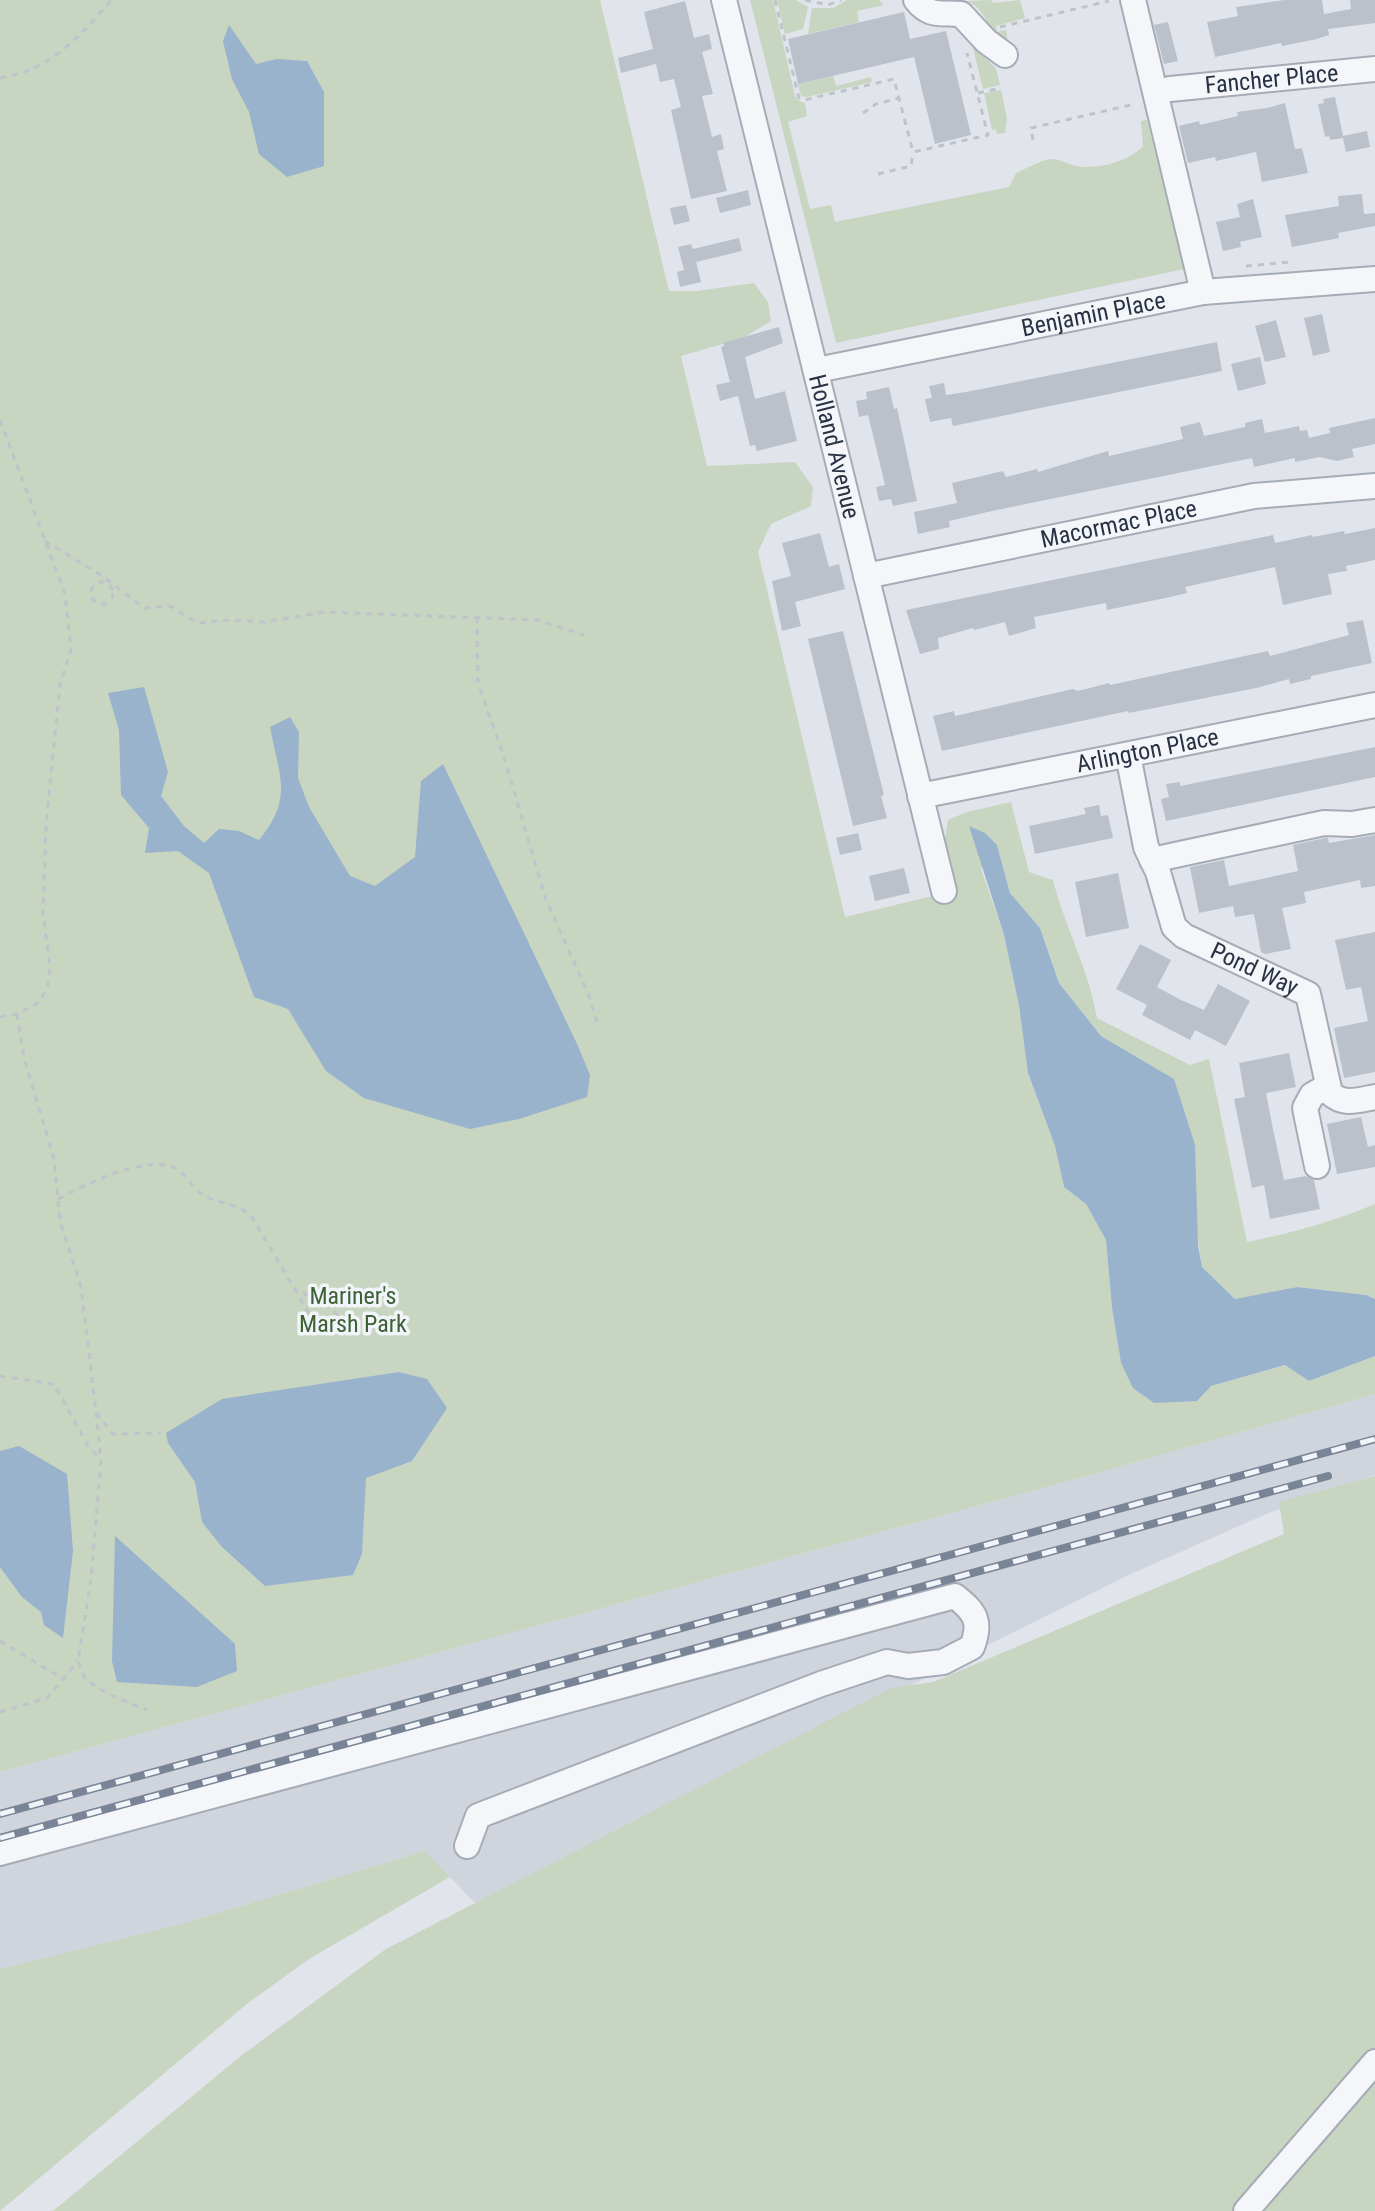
<svg xmlns="http://www.w3.org/2000/svg" width="1375" height="2211" font-family="'Roboto Condensed',sans-serif">
<style>
.built{fill:#cfd4dd}
.green{fill:#c7d5c1}
.water{fill:#99b3cd}
.building{fill:#bac1cb}
.lines{fill:none;stroke-linecap:round;stroke-linejoin:round}
.minor-casing{stroke:#a6acb6;stroke-width:28}
.path{stroke:#bfc3ca;stroke-width:3;stroke-dasharray:6 6;stroke-linecap:butt}
.minor{stroke:#f4f6f9;stroke-width:24}
.rail-casing{stroke:#798496;stroke-width:8}
.rail{stroke:#f1f4f8;stroke-width:5;stroke-dasharray:15;stroke-linecap:butt}
.labels{text-anchor:middle;dominant-baseline:central;stroke-width:7;stroke-linejoin:round;paint-order:stroke}
.street-label{font-size:24px;fill:#283244;stroke:#f1f4f8}
.park-label{font-size:24px;fill:#3d6134;stroke:#f1f4f8}
</style>
<rect width="100%" height="100%" fill="#e1e5eb"/>
<polygon class="built" points="1375,1394 1375,1475 1266,1514 1133,1573 986,1646 743,1774 478,1906 425,1851 181,1924 0,1969 0,1772 1076,1479"/>
<g class="green">
<path d="M0 0H600L669 291H697L754 283 768 302 771 321 743 338 681 356 707 466 795 462 813 487 811 506 771 524 758 552 845 917 937 895 939 904 954 901 945 839 948 820 967 812 1011 802 1029 872 1053 880C1065 927 1089 970 1097 1018L1190 1065 1209 1059 1247 1242C1291 1233 1333 1222 1375 1204V1299L1366 1295 1297 1287 1235 1299 1202 1267 1174 1079 1101 1036 1059 983 1040 928 1010 893 997 845 981 869 1004 935 1019 1006 1028 1073 1055 1146 1064 1187 1086 1204 1106 1240 1112 1308 1121 1363 1211 1386 1286 1365 1309 1381 1375 1356V1394L1076 1479 0 1772Z"/>
<path d="M750 0H773L795 96 799 101 805 103 807 116 788 122 810 209 831 205 835 222 1009 187 1016 173C1026 169 1040 160 1052 159 1061 159 1068 165 1077 166 1097 170 1130 161 1143 146L1141 121 1147 120 1184 269 836 343Z"/>
<polygon points="777,0 796,0 808,7 803,29 785,34"/>
<polygon points="847,0 879,0 884,5 857,11 859,22 808,34 812,8 833,8"/>
<path d="M991 0 993 3 1020 0 1025 18 996 26 997 32 1006 30 1008 43C985 33 989 10 967 1Z"/>
<polygon points="972,44 996,69 1000,85 983,89"/>
<polygon points="833,76 836,86 871,77 872,82 807,97 801,96 798,84"/>
<polygon points="1001,90 1007,118 1005,133 997,134 996,129 992,130 984,93"/>
<polygon points="1375,1476 1375,2054 1237,2211 53,2211 242,2055 386,1949 891,1688 933,1682 1284,1534 1279,1502"/>
<polygon points="425,1851 450,1877 309,1959 248,2003 0,2211 0,1969 181,1924"/>
<polygon points="1375,2078 1375,2211 1256,2211"/>
</g>
<g class="water">
<polygon points="229,25 256,64 277,59 307,61 324,92 324,166 287,177 259,154 249,112 232,79 223,41"/>
<path d="M144 687 168 772 161 796 184 826 204 843 219 829 239 831 259 840C294 798 279 776 270 727L290 717 299 732 298 778 309 807 350 876 375 886 415 857 421 781 443 764 578 1046 590 1075 587 1097 519 1119 470 1129 364 1098 326 1071 288 1009 254 997 209 873 178 851 145 853 149 828 121 795 119 730 108 693Z"/>
<polygon points="969,826 985,833 997,845 1010,893 1040,928 1059,983 1101,1036 1174,1079 1195,1145 1198,1245 1202,1267 1235,1299 1297,1287 1366,1295 1375,1299 1375,1356 1309,1381 1285,1365 1211,1386 1197,1401 1154,1403 1133,1388 1121,1363 1112,1308 1106,1240 1086,1204 1064,1187 1055,1146 1028,1073 1019,1006 1004,935"/>
<polygon points="399,1372 427,1379 447,1408 412,1461 366,1478 362,1554 353,1575 265,1586 222,1547 202,1522 195,1482 168,1443 166,1433 222,1399"/>
<polygon points="19,1446 67,1474 73,1551 63,1638 44,1625 41,1612 22,1597 0,1567 0,1451"/>
<polygon points="115,1536 235,1644 237,1671 197,1687 117,1682 112,1661"/>
</g>
<g class="building">
<polygon points="1284,0 1322,0 1324,14 1351,9 1350,0 1375,0 1375,23 1328,29 1329,35 1317,39 1282,46 1281,43 1215,57 1207,22 1238,16 1236,7"/>
<polygon points="685,1 694,38 709,34 712,49 702,52 713,94 702,96 712,137 721,134 724,149 717,151 727,191 691,199 671,110 681,107 674,79 660,82 656,64 621,73 618,58 653,49 644,12"/>
<polygon points="904,12 910,39 946,31 971,135 935,144 914,57 798,84 788,39"/>
<polygon points="1168,22 1178,61 1164,64 1154,25"/>
<polygon points="1335,97 1343,136 1367,131 1370,147 1346,152 1343,138 1330,140 1329,136 1325,137 1318,104 1324,103 1323,99"/>
<polygon points="1285,103 1295,149 1302,148 1308,173 1262,182 1256,152 1216,161 1215,157 1188,163 1179,126 1199,121 1200,125 1238,116 1237,112 1267,108"/>
<polygon points="748,190 751,205 720,213 716,198"/>
<polygon points="1362,194 1364,214 1375,213 1375,226 1338,233 1339,238 1292,247 1285,215 1339,206 1338,196"/>
<polygon points="1253,199 1262,237 1240,242 1241,247 1223,251 1216,222 1240,217 1237,204"/>
<polygon points="686,205 690,221 674,225 670,208"/>
<polygon points="739,238 742,251 696,262 701,282 680,287 677,272 684,270 678,247 691,244 693,249"/>
<polygon points="1322,314 1330,352 1313,356 1304,318"/>
<polygon points="1276,320 1286,357 1265,362 1255,326"/>
<polygon points="779,327 783,343 745,357 755,399 785,391 797,441 757,451 755,445 750,446 738,396 720,401 716,385 730,382 721,347 724,346 723,343"/>
<polygon points="1217,342 1222,371 953,426 951,418 930,422 925,399 932,398 929,386 944,383 946,395 966,392"/>
<polygon points="1260,357 1266,384 1238,391 1231,364"/>
<polygon points="889,387 894,409 897,408 917,501 893,506 891,499 879,501 876,487 885,485 873,435 868,415 859,417 856,401 867,399 866,392"/>
<polygon points="1375,418 1375,444 1352,449 1354,457 1337,461 1320,457 1295,462 1295,458 1254,467 1252,458 992,511 949,521 950,527 918,534 914,512 957,503 952,483 1003,471 1006,477 1037,469 1038,472 1108,451 1109,456 1183,439 1180,427 1200,422 1204,436 1245,427 1245,423 1262,419 1265,433 1299,426 1300,431 1307,430 1309,438 1330,433 1329,428"/>
<polygon points="1375,528 1375,560 1346,566 1347,571 1328,574 1332,594 1283,605 1275,567 1185,587 1187,593 1170,597 1107,610 1106,603 1034,617 1036,628 1009,636 1005,622 974,630 973,628 938,638 939,649 920,654 906,610 1273,535 1275,543 1312,535 1313,537 1344,531 1345,534"/>
<polygon points="820,533 829,567 839,564 845,589 795,602 801,626 782,631 772,581 791,576 782,543"/>
<polygon points="1363,620 1372,663 1311,676 1311,679 1290,684 1289,679 1256,688 1129,713 1128,711 942,751 933,716 954,711 955,716 1073,689 1078,691 1109,683 1110,685 1268,651 1270,656 1349,635 1346,623"/>
<polygon points="843,631 884,795 881,796 887,818 853,826 808,639"/>
<polygon points="1375,747 1375,777 1166,821 1161,799 1169,797 1166,784 1180,782 1180,786"/>
<polygon points="1099,805 1101,816 1108,815 1113,838 1035,854 1029,826 1086,814 1084,808"/>
<polygon points="858,833 862,850 840,855 836,838"/>
<polygon points="1375,835 1375,886 1361,888 1360,880 1304,892 1306,903 1282,908 1291,949 1265,954 1261,952 1254,914 1235,917 1233,906 1199,913 1190,867 1224,860 1229,886 1298,871 1293,845 1325,838 1328,838 1329,843"/>
<polygon points="904,868 910,893 875,901 869,876"/>
<polygon points="1118,873 1129,928 1086,937 1075,882"/>
<polygon points="1375,932 1375,1072 1344,1078 1334,1028 1368,1021 1361,987 1346,990 1335,940"/>
<polygon points="1140,944 1171,960 1157,987 1181,1000 1204,1010 1218,984 1250,1001 1226,1046 1195,1030 1190,1040 1142,1015 1147,1005 1116,989"/>
<polygon points="1289,1053 1296,1087 1266,1093 1273,1129 1284,1180 1306,1176 1314,1180 1320,1209 1270,1219 1264,1185 1252,1188 1234,1099 1245,1097 1239,1063"/>
<polygon points="1361,1117 1368,1147 1375,1145 1375,1167 1337,1174 1327,1124"/>
</g>
<g class="lines">
<g class="minor-casing">
<g id="minor">
<path id="s1" d="M724 0 944 891"/>
<path d="M916 0C930 18 941 12 961 14L986 41 1005 55"/>
<polyline points="1133,0 1203,292"/>
<path id="s2" d="M1170 89 1375 69"/>
<path id="s3" d="M817 370 1203 292 1375 279"/>
<path id="s4" d="M866 576 1254 496 1375 486"/>
<path id="s5" d="M1128 755 1146 847 1158 872 1174 927 1184 936 1308 994 1330 1093C1344 1106 1358 1100 1375 1097"/>
<path id="s6" d="M920 796 1375 705"/>
<polyline points="1152,860 1324,823 1352,824 1375,820"/>
<polyline points="1317,1166 1305,1108 1312,1095 1328,1086"/>
<path d="M0 1853 955 1596C975 1612 982 1621 972 1647L943 1662 908 1666 887 1662 821 1684 478 1816 467 1846"/>
<polyline points="1246,2211 1375,2062"/>
</g>
</g>
<g class="path">
<polyline points="775,0 799,98 804,100 894,79 913,152 988,135 967,53"/>
<polyline points="805,0 828,5 841,0"/>
<polyline points="1000,27 1109,1"/>
<path d="M0 78C48 71 82 36 111 0"/>
<polyline points="978,93 1001,88"/>
<polyline points="863,113 876,104 899,98"/>
<polyline points="1033,140 1031,128 1135,104"/>
<polyline points="878,174 911,166 913,152"/>
<polyline points="1246,266 1290,262"/>
<polyline points="0,420 65,594 71,650 60,684 46,825 43,913 50,967 47,989 38,1003 17,1014 0,1017"/>
<polyline points="45,541 101,575 144,608 170,606 197,623 230,620 264,622 325,612 537,620 584,635"/>
<circle cx="102" cy="593" r="11"/>
<polyline points="477,617 478,683 503,754 546,900 588,993 599,1028"/>
<polyline points="17,1014 24,1058 54,1159 60,1221 81,1287 96,1412 113,1434 161,1433"/>
<path d="M58 1199C84 1185 146 1154 175 1168 188 1175 193 1191 207 1197 224 1205 238 1203 252 1217L317 1327C326 1332 331 1334 341 1328 343 1307 311 1298 295 1289"/>
<polyline points="0,1376 54,1384 88,1446 101,1460"/>
<polyline points="96,1412 101,1460 91,1579 78,1661 85,1679 108,1694 147,1710"/>
<polyline points="0,1641 65,1680"/>
<polyline points="0,1712 47,1698 78,1661"/>
</g>
<use href="#minor" class="minor"/>
<g class="rail-casing">
<g id="rail">
<polyline points="0,1814 1375,1439"/>
<polyline points="0,1838 1328,1476"/>
</g>
</g>
<use href="#rail" class="rail"/>
</g>
<g class="labels">
<g class="street-label">
<text stroke="none"><textPath href="#s2" startOffset="102">Fancher Place</textPath></text>
<text stroke="none"><textPath href="#s3" startOffset="282">Benjamin Place</textPath></text>
<text stroke="none"><textPath href="#s1" startOffset="460">Holland Avenue</textPath></text>
<text stroke="none"><textPath href="#s4" startOffset="258">Macormac Place</textPath></text>
<text stroke="none"><textPath href="#s6" startOffset="232">Arlington Place</textPath></text>
<text stroke="none"><textPath href="#s5" startOffset="270">Pond Way</textPath></text>
</g>
<g class="park-label">
<text x="353" y="1296">Mariner's<tspan x="353" dy="28">Marsh Park</tspan></text>
</g>
</g>
</svg>
